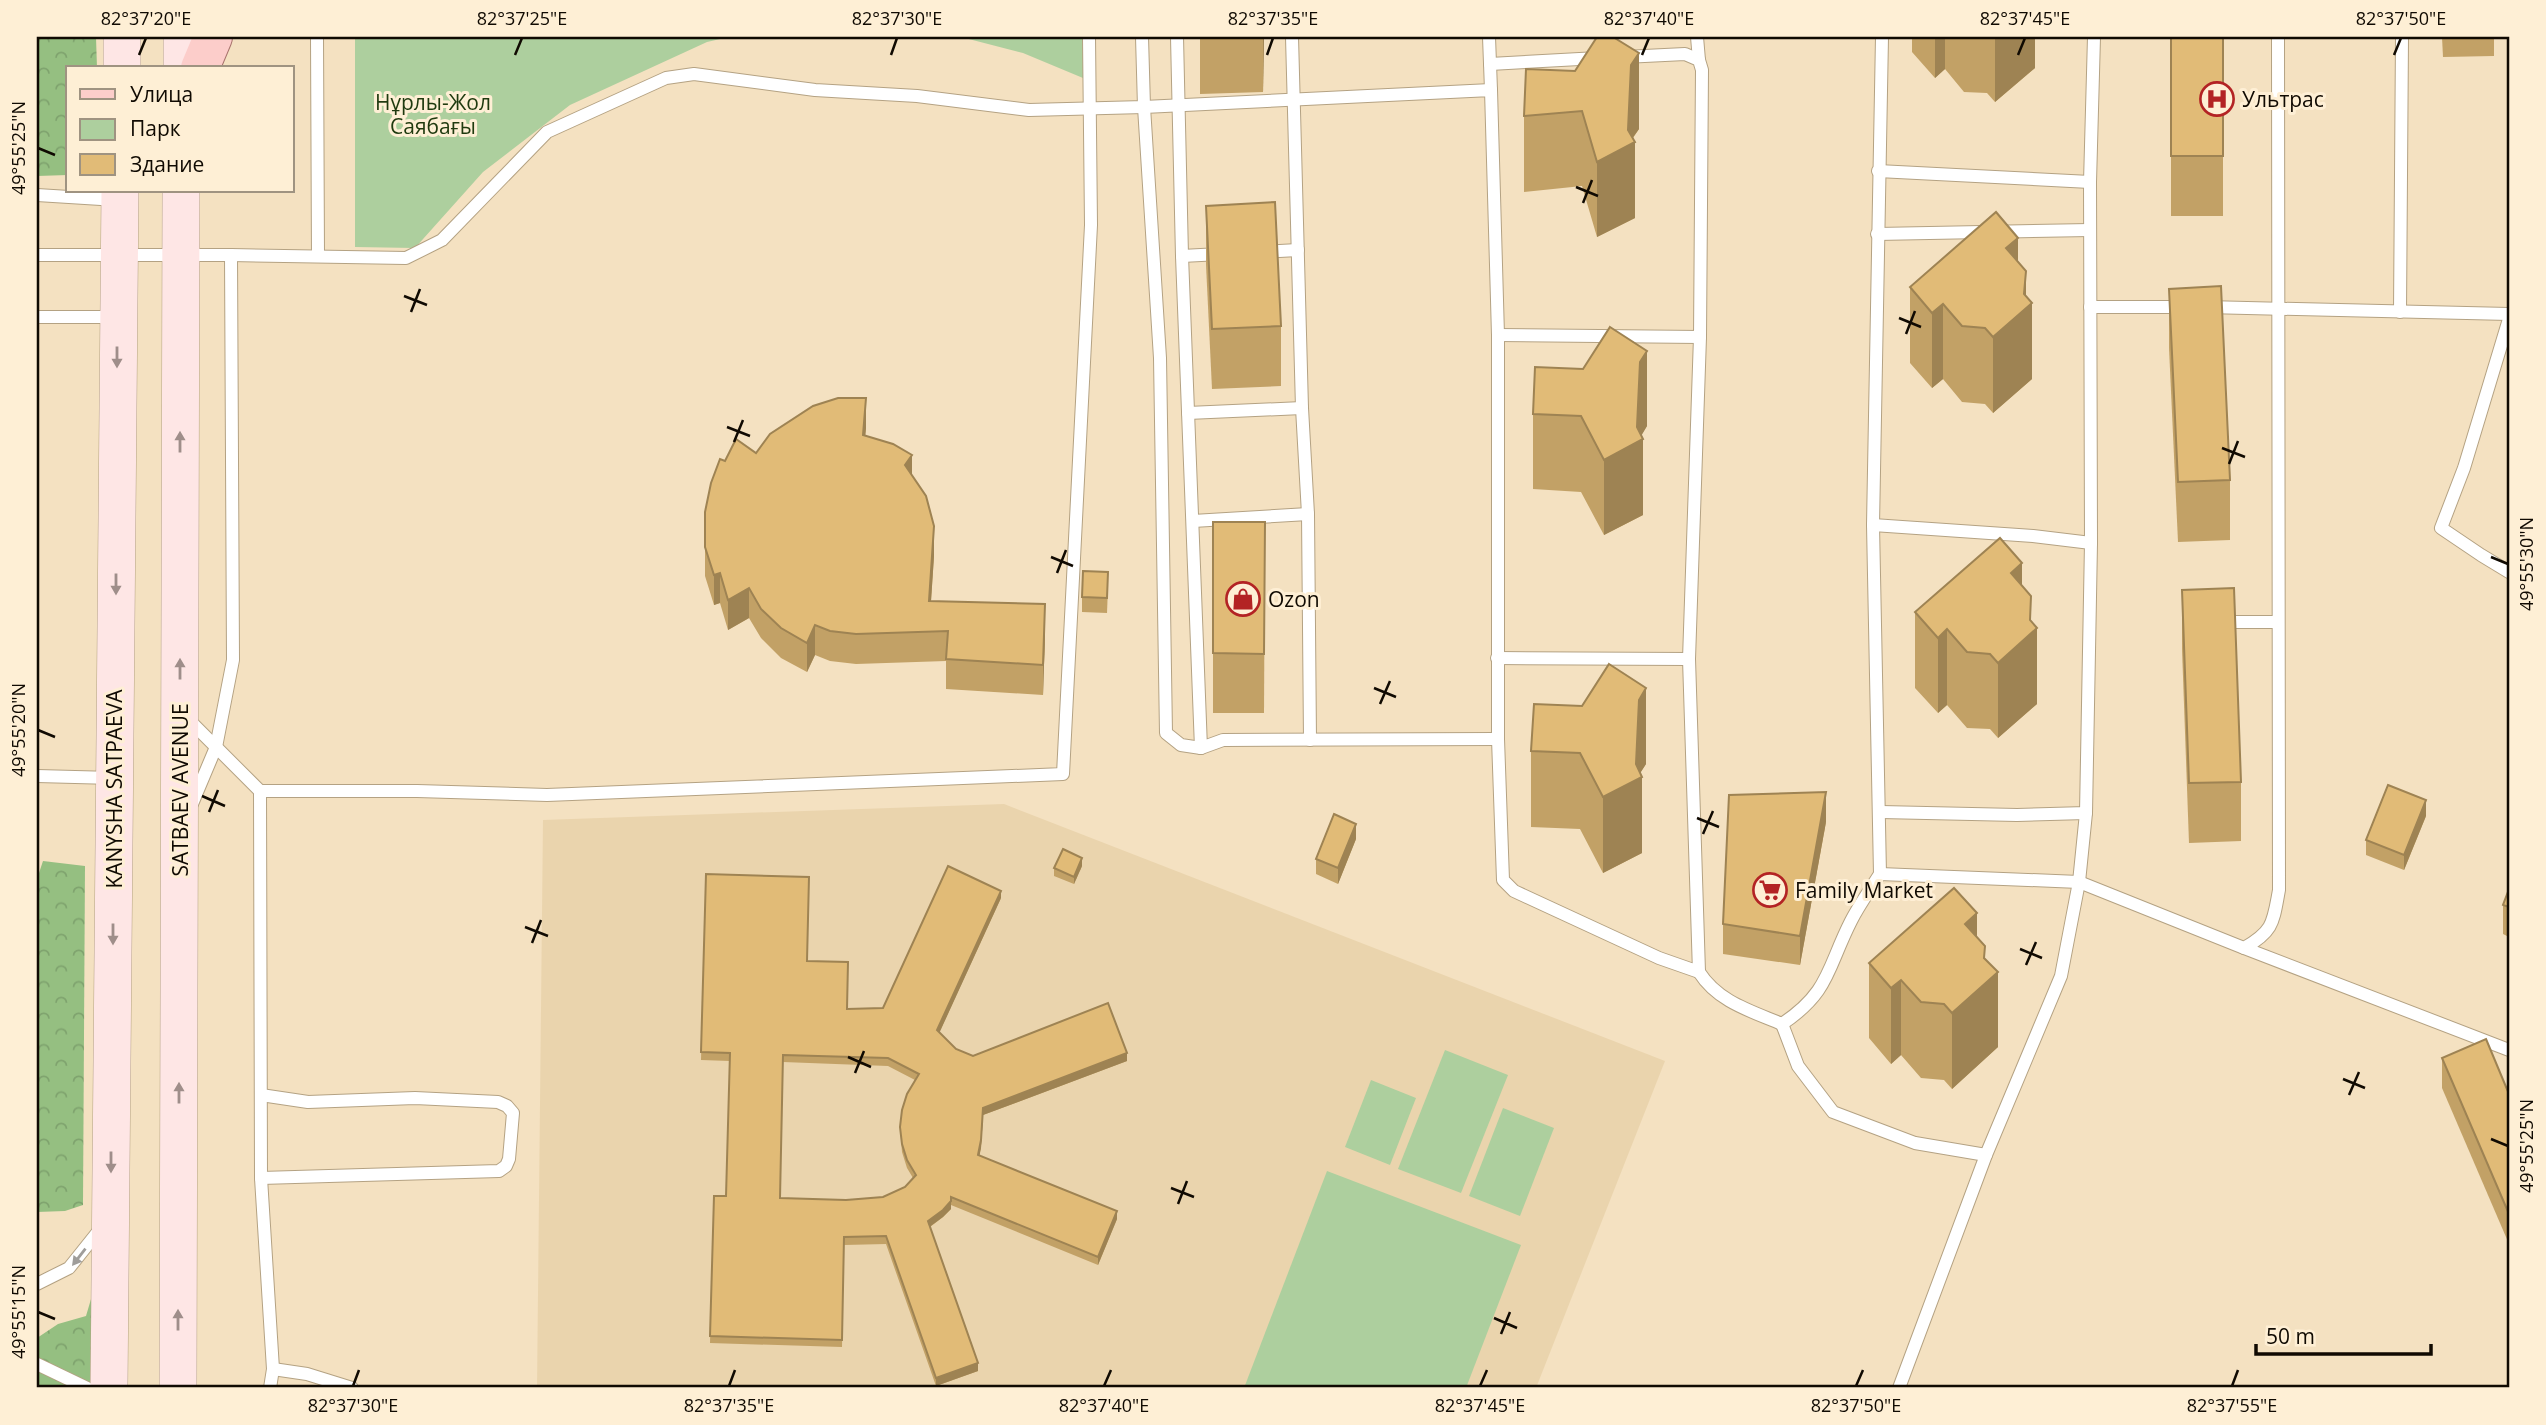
<svg xmlns="http://www.w3.org/2000/svg" width="2546" height="1425" font-family="'Open Sans',sans-serif">
<style>
.built{fill:#ead4ad}
.forest{fill:url(#forest-crowns)}
.green{fill:#adcf9e}
.lines{fill:none;stroke-linecap:round;stroke-linejoin:round}
.lane-casing{stroke:#b4a283;stroke-width:14}
.secondary-casing{stroke:#b4a283;stroke-width:38}
.primary-casing{stroke:#a8736d;stroke-width:40}
.lane{stroke:#fff;stroke-width:12}
.secondary{stroke:#fee6e5;stroke-width:37}
.primary{stroke:#fccdca;stroke-width:38}
.wall{fill:#c2a166;fill-rule:evenodd}
.shaded-wall{fill:#9e8353}
.building{fill:#e1bb77;stroke:#9e8353;stroke-width:2;fill-rule:evenodd}
.oneway{fill:#9f8e8a}
.oneway2{fill:#9f9d9a}
.ticks{fill:none;stroke:#100a02;stroke-width:2.5}
.labels{text-anchor:middle;dominant-baseline:central;stroke-width:6;stroke-linejoin:round;paint-order:stroke}
.poi-label{font-size:21px;fill:#100a02;stroke:#feefd5;text-anchor:start}
.park-label{font-size:21px;fill:#1f3a0f;stroke:#feefd5}
.street-label{font-size:21px;fill:#100a02;stroke:#feefd5}
.neatline{fill:none;stroke:#100a02;stroke-width:2.5}
.ticks-label{font-size:18px;text-anchor:middle;fill:#100a02}
</style>
<defs>
<pattern id="forest-crowns" width="20" height="18" patternUnits="userSpaceOnUse" patternTransform="scale(1.75)"><rect width="20" height="18" fill="#95bf81"/><path d="M2 6a3 3 0 1 1 6 0M12 15a3 3 0 1 1 6 0" fill="none" stroke="#7fa36e"/></pattern>
</defs>
<rect width="100%" height="100%" fill="#f4e1c1"/>
<polygon class="built" points="1004,804 1665,1061 1536,1388 537,1388 543,820"/>
<g class="forest">
<polygon points="37,37 96,37 97,68 68,68 68,175 37,176"/>
<polygon points="43,861 85,866 83,1205 65,1211 37,1212 37,879"/>
<polygon points="99,1272 101,1388 37,1388 37,1338 58,1324 86,1316"/>
</g>
<g class="green">
<polygon points="355,37 729,37 707,42 570,105 483,172 415,248 355,247"/>
<polygon points="961,37 1084,37 1083,78 1023,53"/>
<polygon points="1445,1050 1508,1075 1461,1193 1398,1169"/>
<polygon points="1371,1080 1416,1098 1390,1165 1345,1147"/>
<polygon points="1503,1108 1554,1128 1520,1216 1469,1196"/>
<polygon points="1327,1171 1521,1245 1466,1388 1244,1388"/>
</g>
<g class="lines">
<g class="lane-casing">
<g id="lane">
<polyline points="317,37 318,256"/>
<polyline points="1177,37 1182,256 1201,748 1223,740 1498,739"/>
<polyline points="1292,37 1302,408 1308,514 1310,740"/>
<polyline points="1489,37 1491,90"/>
<polyline points="1697,37 1699,60"/>
<polyline points="1490,64 1598,58"/>
<polyline points="1878,171 2090,182"/>
<polyline points="37,195 117,200"/>
<polyline points="1877,234 2090,230"/>
<polyline points="1262,252 1298,250"/>
<polyline points="37,255 231,255 233,660 216,747 192,804"/>
<polyline points="231,255 406,258 442,240 547,132 666,78 694,74 815,90 917,96 1029,110 1144,107 1142,37"/>
<polyline points="1182,256 1220,254"/>
<polyline points="2090,307 2184,307"/>
<polyline points="2206,307 2509,314"/>
<polyline points="2400,312 2402,37"/>
<polyline points="37,317 117,317"/>
<polyline points="2509,319 2464,468 2441,528 2481,555 2509,572"/>
<polyline points="1498,335 1700,337 1702,70 1699,60 1685,54 1624,57"/>
<polyline points="1188,413 1302,408"/>
<polyline points="1193,521 1308,514"/>
<polyline points="1873,525 2033,536 2091,543"/>
<polyline points="2219,622 2278,622"/>
<polyline points="1497,658 1689,659"/>
<polyline points="188,719 260,791 261,1178 273,1369 270,1388"/>
<polyline points="1201,748 1181,745 1166,733 1160,358 1144,107 1491,90 1498,335 1498,739 1503,880 1514,891 1659,958 1699,972 1689,659 1700,337"/>
<polyline points="37,776 113,778"/>
<polyline points="260,791 417,791 547,795 1063,774 1091,225 1089,37"/>
<polyline points="1881,812 2017,815 2086,813 2091,543 2090,182 2094,37"/>
<path d="M1880 874 2079 882 2244 948C2274 931 2273 922 2279 890L2278 37"/>
<polyline points="2244,948 2509,1050"/>
<path d="M1699 972C1718 1002 1751 1011 1782 1024 1830 992 1827 968 1851 921 1859 905 1870 890 1880 874L1873 525 1882 37"/>
<polyline points="1782,1024 1798,1066 1833,1112 1915,1143 1986,1155"/>
<polyline points="261,1095 308,1102 415,1098 498,1102 507,1106 513,1113 509,1159 506,1166 499,1171 261,1178"/>
<polyline points="37,1284 69,1268 101,1228"/>
<polyline points="37,1364 87,1388"/>
<polyline points="273,1369 307,1374 352,1388"/>
<polyline points="1899,1388 1986,1155 2061,976 2079,882 2086,813"/>
</g>
</g>
<g class="secondary-casing">
<g id="secondary">
<polyline points="122,68 122,37"/>
<polyline points="182,68 182,37"/>
<polyline points="109,1388 120,191"/>
<polyline points="178,1388 181,191"/>
</g>
</g>
<g class="primary-casing">
<polyline id="primary" points="200,68 213,37"/>
</g>
<use href="#lane" class="lane"/>
<use href="#secondary" class="secondary"/>
<use href="#primary" class="primary"/>
</g>
<g class="wall">
<polygon points="1200,37 1264,37 1263,92 1200,94"/>
<polygon points="1912,37 2035,37 2035,68 1995,102 1987,93 1964,92 1945,69 1935,78 1912,52"/>
<rect x="2171" y="37" width="52" height="179"/>
<polygon points="2442,37 2494,37 2494,56 2443,57"/>
<polygon points="1575,71 1639,129 1633,138 1635,218 1597,237 1582,186 1524,192 1524,116"/>
<polygon points="1206,206 1281,326 1281,386 1212,389 1206,265"/>
<polygon points="2018,261 2026,296 2032,379 1993,413 1985,404 1962,402 1943,379 1932,388 1910,363 1910,287"/>
<polygon points="2169,289 2230,480 2230,540 2178,542 2169,348"/>
<polygon points="1535,367 1647,426 1641,435 1643,515 1604,535 1581,492 1533,489 1533,414"/>
<polygon points="866,428 865,435 912,476 934,556 931,601 1045,634 1043,695 946,689 946,661 856,664 830,661 815,655 807,672 781,658 761,638 749,618 728,630 720,603 714,605 705,576 705,512 725,461"/>
<polygon points="1213,522 1265,522 1264,713 1213,713"/>
<polygon points="2022,586 2031,621 2037,704 1998,738 1990,729 1967,728 1947,705 1938,713 1915,688 1915,612"/>
<polygon points="1108,587 1107,613 1082,612 1082,597"/>
<polygon points="2182,590 2241,782 2241,841 2189,843 2182,649"/>
<polygon points="1534,704 1646,764 1640,773 1642,853 1603,873 1580,829 1531,827 1531,751"/>
<polygon points="2426,816 2404,870 2366,855 2366,840"/>
<polygon points="1826,822 1800,965 1723,954 1723,924"/>
<polygon points="1356,839 1338,884 1316,874 1316,859"/>
<polygon points="1082,866 1074,884 1054,876 1054,868"/>
<path d="M706 874 807 961 847 1009 883 1008 1001 898 939 1033 956 1049 973 1056 1127 1061 983 1115 981 1148 979 1156 1117 1219 1098 1265 951 1205V1209L943 1217 930 1227 978 1371 936 1386 886 1244 844 1245 842 1347 710 1343 714 1196H726L730 1061 701 1060ZM783 1062 888 1066 915 1080 900 1127 902 1152 907 1168 913 1178 905 1187 883 1197 846 1200 780 1198Z"/>
<polygon points="2509,889 2509,937 2503,934 2503,905"/>
<polygon points="1977,937 1985,959 1998,1047 1952,1089 1944,1080 1921,1078 1901,1055 1891,1064 1869,1038 1869,963"/>
<polygon points="2442,1058 2509,1094 2509,1244 2442,1088"/>
</g>
<g class="shaded-wall">
<polygon points="1263,37 1264,37 1263,92"/>
<polygon points="1935,37 1945,37 1945,69 1935,78"/>
<polygon points="1995,37 2035,37 2035,68 1995,102"/>
<polygon points="1639,53 1639,129 1631,140 1635,142 1635,218 1597,237 1597,162 1628,130 1631,65"/>
<polygon points="2018,238 2018,313 2006,248"/>
<polygon points="2026,271 2026,308 2032,303 2032,379 1993,413 1993,337 2024,294"/>
<polygon points="1943,304 1943,379 1932,388 1932,313"/>
<polygon points="1647,351 1647,426 1640,438 1643,439 1643,515 1604,535 1604,460 1637,427 1640,362"/>
<polygon points="866,398 866,428 863,464 863,435"/>
<polygon points="912,455 912,485 905,465"/>
<polygon points="934,526 934,556 929,631 929,601"/>
<polygon points="2022,563 2022,639 2011,573"/>
<polygon points="720,573 720,603 714,605 714,575"/>
<polygon points="749,588 749,618 728,630 728,600"/>
<polygon points="2031,596 2031,634 2037,628 2037,704 1998,738 1998,663 2030,620"/>
<polygon points="1045,604 1045,634 1043,695 1043,665"/>
<polygon points="815,625 815,655 807,672 807,643"/>
<polygon points="1947,629 1947,705 1938,713 1938,638"/>
<polygon points="1646,688 1646,764 1639,775 1642,777 1642,853 1603,873 1603,797 1636,764 1639,700"/>
<polygon points="1826,792 1826,822 1800,965 1800,936"/>
<polygon points="2426,800 2426,816 2404,870 2404,855"/>
<polygon points="1356,824 1356,839 1338,884 1338,868"/>
<polygon points="1082,858 1082,866 1074,884 1074,877"/>
<polygon points="1001,891 1001,898 937,1038 937,1030"/>
<polygon points="1977,913 1977,989 1965,924"/>
<polygon points="1985,946 1985,983 1998,972 1998,1047 1952,1089 1952,1013"/>
<polygon points="1901,980 1901,1055 1891,1064 1891,988"/>
<polygon points="1127,1053 1127,1061 983,1115 981,1148 978,1163 983,1108"/>
<polygon points="951,1201 951,1209 943,1217 928,1228 928,1221"/>
<polygon points="1117,1211 1117,1219 1098,1265 1098,1257"/>
<polygon points="978,1363 978,1371 936,1386 936,1378"/>
</g>
<g class="building">
<polygon points="1597,37 1613,37 1639,53 1631,65 1628,130 1635,142 1597,162 1582,111 1524,116 1526,69 1575,71"/>
<rect x="2171" y="37" width="52" height="119"/>
<polygon points="1275,202 1281,326 1212,329 1206,206"/>
<polygon points="1996,212 2018,238 2006,248 2026,271 2024,294 2032,303 1993,337 1985,328 1962,326 1943,304 1932,313 1910,287"/>
<polygon points="2221,286 2230,480 2178,482 2169,289"/>
<polygon points="1610,327 1647,351 1640,362 1637,427 1643,439 1604,460 1581,416 1533,414 1535,367 1583,369"/>
<polygon points="838,398 866,398 863,435 893,444 912,455 905,465 926,496 934,526 929,601 1045,604 1043,665 946,659 948,631 856,634 830,631 815,625 807,643 781,628 761,609 749,588 728,600 720,573 714,575 705,547 705,512 711,483 720,459 725,461 736,439 756,453 770,434 813,406"/>
<polygon points="1213,522 1265,522 1264,654 1213,653"/>
<polygon points="2000,538 2022,563 2011,573 2031,596 2030,620 2037,628 1998,663 1990,654 1967,652 1947,629 1938,638 1915,612"/>
<polygon points="1083,571 1108,572 1107,598 1082,597"/>
<polygon points="2234,588 2241,782 2189,783 2182,590"/>
<polygon points="1609,664 1646,688 1639,700 1636,764 1642,777 1603,797 1580,753 1531,751 1534,704 1582,706"/>
<polygon points="2388,785 2426,800 2404,855 2366,840"/>
<polygon points="1826,792 1800,936 1723,924 1729,795"/>
<polygon points="1334,814 1356,824 1338,868 1316,859"/>
<polygon points="1063,849 1082,858 1074,877 1054,868"/>
<path d="M948 866 1001 891 937 1030 956 1049 973 1056 1108 1003 1127 1053 983 1108 981 1140 978 1155 1117 1211 1098 1257 951 1197V1201L943 1210 928 1221 978 1363 936 1378 886 1236 844 1237 842 1340 710 1336 714 1196H726L730 1053 701 1052 706 874 809 877 807 961 848 962 847 1009 883 1008ZM783 1055 888 1058 919 1074 907 1094 902 1110 900 1127 902 1144 907 1160 916 1175 905 1187 883 1197 846 1200 780 1198Z"/>
<polygon points="1954,888 1977,913 1965,924 1985,946 1984,958 1998,972 1952,1013 1944,1004 1921,1002 1901,980 1891,988 1869,963"/>
<polygon points="2509,889 2509,907 2503,905"/>
<polygon points="2486,1039 2509,1094 2509,1214 2442,1058"/>
</g>
<defs><path id="oneway-solid" d="M-6-.8H1V-3.2L6.5 0L1 3.2V.8H-6Z" transform="scale(1.75)"/></defs>
<g class="oneway">
<use href="#oneway-solid" transform="translate(117 357) rotate(90)"/>
<use href="#oneway-solid" transform="translate(180 442) rotate(-90)"/>
<use href="#oneway-solid" transform="translate(116 584) rotate(90)"/>
<use href="#oneway-solid" transform="translate(180 669) rotate(-90)"/>
<use href="#oneway-solid" transform="translate(113 934) rotate(90)"/>
<use href="#oneway-solid" transform="translate(179 1093) rotate(-90)"/>
<use href="#oneway-solid" transform="translate(111 1162) rotate(90)"/>
<use href="#oneway-solid" transform="translate(178 1320) rotate(-90)"/>
</g>
<use class="oneway2" href="#oneway-solid" transform="translate(79 1257) rotate(128)"/>
<path class="ticks" d="M139 55 146 38M515 55 522 38M891 55 897 38M1267 55 1273 38M1642 55 1649 38M2018 55 2025 38M2394 55 2401 38M38 148 55 155M1576 187 1598 196M1583 203 1592 180M404 296 427 305M411 312 420 289M1899 318 1921 327M1906 334 1915 311M727 427 750 436M734 442 743 420M2222 448 2245 457M2229 464 2238 441M1051 557 1073 566M2491 557 2508 564M1057 573 1066 550M1374 688 1396 697M1380 704 1390 681M38 730 55 737M202 796 225 806M209 812 218 790M1697 818 1719 827M1703 834 1713 811M525 927 548 936M532 943 541 920M2020 949 2042 958M2026 965 2036 942M848 1057 871 1067M855 1073 864 1051M2343 1079 2365 1088M2349 1095 2359 1072M2491 1139 2508 1146M1171 1188 1194 1197M1178 1204 1187 1181M38 1312 55 1319M1494 1318 1517 1328M1501 1334 1510 1312M353 1386 359 1370M729 1386 735 1370M1104 1386 1111 1370M1480 1386 1487 1370M1856 1386 1863 1370M2232 1386 2238 1370"/>
<defs>
<g id="hospital-ring" transform="scale(1.75)"><circle r="9.5" fill="#feefd5" stroke="#b32324" stroke-width="1.5"/><path d="M-5-5h3v3.5h4V-5h3V5h-3V1.5h-4V5h-3Z" fill="#b32324"/></g>
<g id="shop-ring" transform="scale(1.75)"><circle r="9.5" fill="#feefd5" stroke="#b32324" stroke-width="1.5"/><path d="M-5-2.5h2.3a2.7 3.5 0 0 1 5.4 0H5L5.5 6h-11ZM-1.5-2.5h3a1.5 2.3 0 0 0-3 0Z" fill="#b32324"/></g>
<g id="supermarket-ring" transform="scale(1.75)"><circle r="9.5" fill="#feefd5" stroke="#b32324" stroke-width="1.5"/><path d="M-6-5.5h2.5l.6 2H6L4.5 2H-2.5L-4.4-4H-6ZM-1.5 3.2a1.3 1.3 0 1 0 .1 0ZM3 3.2a1.3 1.3 0 1 0 .1 0Z" fill="#b32324"/></g>
</defs>
<g fill-rule="evenodd">
<use href="#hospital-ring" x="2217" y="99"/>
<use href="#shop-ring" x="1243" y="599"/>
<use href="#supermarket-ring" x="1770" y="890"/>
</g>
<g class="labels">
<g class="poi-label">
<text x="2242" y="99">Ультрас</text>
<text x="1268" y="599">Ozon</text>
<text x="1795" y="890">Family Market</text>
</g>
<g class="park-label">
<text x="433" y="102">Нұрлы-Жол<tspan x="433" dy="24">Саябағы</tspan></text>
</g>
<g class="street-label">
<text transform="translate(114 789) rotate(-90)">KANYSHA SATPAEVA</text>
<text transform="translate(180 790) rotate(-90)">SATBAEV AVENUE</text>
</g>
</g>
<rect width="2546" height="1425" fill="none" stroke="#feefd5" stroke-width="77"/>
<rect x="66" y="66" width="228" height="126" fill="#feefd5" stroke="#9f9381" stroke-width="2"/>
<rect x="80" y="89" width="35" height="10" fill="#fccdca" stroke="#9f9381" stroke-width="2"/>
<text x="130" y="102" font-size="21" fill="#100a02">Улица</text>
<rect x="80" y="119" width="35" height="21" fill="#adcf9e" stroke="#9f9381" stroke-width="2"/>
<text x="130" y="136" font-size="21" fill="#100a02">Парк</text>
<rect x="80" y="154" width="35" height="21" fill="#e1bb77" stroke="#9f9381" stroke-width="2"/>
<text x="130" y="172" font-size="21" fill="#100a02">Здание</text>
<path d="M2256 1344v10h175v-10" fill="none" stroke="#100a02" stroke-width="3.5"/>
<text x="2266" y="1344" font-size="21" fill="#100a02" stroke="#feefd5" stroke-width="5" paint-order="stroke">50 m</text>
<rect x="38" y="38" width="2470" height="1348" class="neatline"/>
<g class="ticks-label">
<text x="146" y="25">82°37'20"E</text>
<text x="522" y="25">82°37'25"E</text>
<text x="897" y="25">82°37'30"E</text>
<text x="1273" y="25">82°37'35"E</text>
<text x="1649" y="25">82°37'40"E</text>
<text x="2025" y="25">82°37'45"E</text>
<text x="2401" y="25">82°37'50"E</text>
<text transform="translate(19 148) rotate(-90)" y="6">49°55'25"N</text>
<text transform="translate(2527 564) rotate(-90)" y="6">49°55'30"N</text>
<text transform="translate(19 730) rotate(-90)" y="6">49°55'20"N</text>
<text transform="translate(2527 1146) rotate(-90)" y="6">49°55'25"N</text>
<text transform="translate(19 1312) rotate(-90)" y="6">49°55'15"N</text>
<text x="353" y="1412">82°37'30"E</text>
<text x="729" y="1412">82°37'35"E</text>
<text x="1104" y="1412">82°37'40"E</text>
<text x="1480" y="1412">82°37'45"E</text>
<text x="1856" y="1412">82°37'50"E</text>
<text x="2232" y="1412">82°37'55"E</text>
</g>
</svg>
